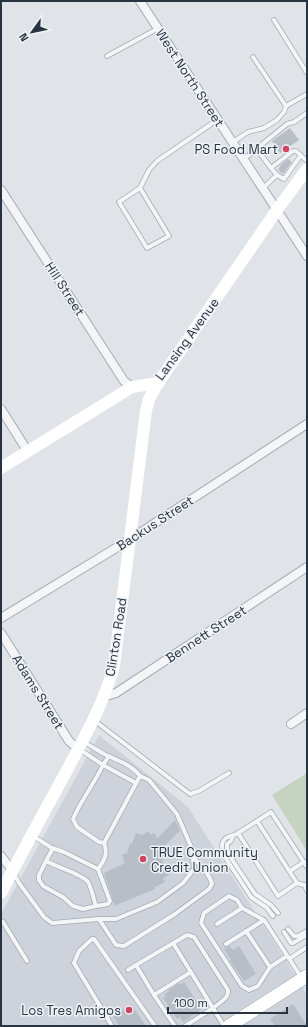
<svg xmlns="http://www.w3.org/2000/svg" width="308" height="1027" font-family="'Space Grotesk',sans-serif">
<style>
.built{fill:#ced3db}
.green{fill:#c7d3c1}
.building{fill:#b7bec6}
.lines{fill:none;stroke-linecap:round;stroke-linejoin:round}
.lane-casing{stroke:#a5abb3;stroke-width:5.5}
.street-casing{stroke:#a5abb3;stroke-width:10}
.primary-casing{stroke:#9fa9b5;stroke-width:14}
.lane{stroke:#f3f5f7;stroke-width:4}
.street{stroke:#f3f5f7;stroke-width:8}
.secondary{stroke:#fff;stroke-width:12}
.primary{stroke:#fff;stroke-width:13}
.poi-dot{fill:#d04362;stroke:#eff3f7;stroke-width:1.5}
.labels{text-anchor:middle;dominant-baseline:central;stroke-width:3;stroke-linejoin:round;paint-order:stroke}
.street-label{font-size:13px;fill:#283341;stroke:#eff3f7}
.poi-label{font-size:13px;fill:#283341;stroke:#eff3f7;text-anchor:end}
</style>
<rect width="100%" height="100%" fill="#e0e4e9"/>
<polygon class="built" points="99,735 188,807 307,994 307,1026 1,1026 1,914"/>
<polygon class="green" points="307,773 307,851 272,795"/>
<g class="building">
<polygon points="290,128 299,140 280,153 272,141"/>
<polygon points="288,159 292,162 283,174 278,170 281,165"/>
<polygon points="175,820 180,831 163,847 165,852 160,855 169,875 163,878 165,882 155,887 155,889 114,906 113,900 104,873 125,863 122,855 127,853 130,843 132,844 136,833 142,835 149,831 151,835 155,833 157,839"/>
<polygon points="230,946 233,950 239,946 256,974 244,981 230,961 231,960 224,949"/>
<polygon points="184,982 202,1009 183,1022 180,1017 177,1019 163,998 166,997 164,995 169,991 169,990 179,983 180,985"/>
<polygon points="131,1004 146,1026 119,1026 113,1016"/>
<polygon points="293,1004 307,1026 275,1026 270,1019"/>
</g>
<g class="lines">
<g class="lane-casing">
<g id="lane">
<polyline points="274,20 307,73"/>
<polyline points="107,56 157,29"/>
<polyline points="286,106 307,94"/>
<polyline points="233,142 248,132 264,128 277,120 284,112 286,106 253,57"/>
<polyline points="256,148 271,168"/>
<polyline points="301,155 284,179 277,175 271,168 293,151 296,151 307,161"/>
<polyline points="244,159 287,124 294,122 307,113"/>
<polyline points="140,188 169,236 147,248 119,202 140,188 149,170 157,161 217,120"/>
<polyline points="263,188 277,175"/>
<polyline points="95,721 190,794 199,791 229,773"/>
<path d="M79 749 103 765C94 784 81 800 73 819L77 827 99 842 104 843 140 776C131 764 116 760 104 754 97 750 91 746 84 742"/>
<polyline points="109,756 103,765 136,783"/>
<polyline points="257,821 297,883 278,896 238,833 271,812 307,867"/>
<path d="M238 833C234 836 232 835 228 837 221 840 221 848 223 854L251 897 267 908 273 916"/>
<path d="M33 836 52 848 64 852 98 869C105 860 108 853 104 843"/>
<polyline points="233,836 231,841 227,844 227,852 255,894 271,905 278,913"/>
<path d="M46 861 39 875V880L43 886 63 897 73 906 83 909 96 906C94 900 91 887 88 882 82 874 56 867 46 861L53 848"/>
<polyline points="290,871 304,862"/>
<polyline points="14,873 19,883 44,917 52,923 99,919 116,919 157,902 183,883 194,869 192,849 177,814 149,780 140,776"/>
<polyline points="297,883 307,886"/>
<polyline points="305,885 307,891"/>
<polyline points="96,906 108,904 110,901 98,869"/>
<polyline points="242,908 237,900 229,896 204,913 201,923 242,986 249,990 258,986 270,967 287,956"/>
<path d="M99 919 116 945 124 946 175 914 209 889 212 884C210 874 200 865 193 857"/>
<polyline points="1,921 3,922 27,961"/>
<polyline points="217,924 242,908 264,920 301,977"/>
<polyline points="288,929 294,936 298,936 307,931"/>
<polyline points="246,931 270,967"/>
<polyline points="284,932 291,943 293,943 307,935"/>
<polyline points="173,943 224,1026"/>
<polyline points="226,944 264,920"/>
<polyline points="289,959 307,947"/>
<polyline points="128,970 136,965"/>
<polyline points="154,995 191,972"/>
<polyline points="112,1026 74,963 79,951 92,939 94,939 155,1026"/>
<path d="M175 1026 154 995 136 965 187 935 194 937 228 990C228 992 228 994 227 996 222 1004 194 1020 185 1026"/>
</g>
</g>
<g class="street-casing">
<g id="street">
<polyline points="140,1 307,256"/>
<polyline points="1,190 124,381 132,387"/>
<polyline points="1,409 28,452"/>
<polyline points="1,618 129,540 307,424"/>
<polyline points="1,633 69,741 78,749"/>
<polyline points="103,697 116,693 307,567"/>
<polyline points="291,724 307,713"/>
<polyline points="1,856 13,871"/>
</g>
</g>
<g class="primary-casing">
<polyline id="primary" points="229,1026 307,976"/>
</g>
<use href="#lane" class="lane"/>
<use href="#street" class="street"/>
<g class="secondary">
<polyline points="1,468 132,387 158,383"/>
<path d="M1 893C22 852 44 812 66 772 84 738 104 703 114 666L146 411 149 399 158 383 277 210 307 169"/>
</g>
<use href="#primary" class="primary"/>
</g>
<g class="poi-dot">
<circle cx="286" cy="149" r="4"/>
<circle cx="143" cy="859" r="4"/>
<circle cx="129" cy="1010" r="4"/>
</g>
<g class="labels">
<g class="street-label">
<text transform="translate(190 78) rotate(57)">West North Street</text>
<text transform="translate(65 289) rotate(57)">Hill Street</text>
<text transform="translate(187 339) rotate(-54)">Lansing Avenue</text>
<text transform="translate(155 523) rotate(-33)">Backus Street</text>
<text transform="translate(206 634) rotate(-33)">Bennett Street</text>
<text transform="translate(116 637) rotate(-81)">Clinton Road</text>
<text transform="translate(38 692) rotate(58)">Adams Street</text>
</g>
<g class="poi-label">
<text x="278" y="149">PS Food Mart</text>
<text x="151" y="852" text-anchor="start">TRUE Community<tspan x="151" dy="15">Credit Union</tspan></text>
<text x="121" y="1010">Los Tres Amigos</text>
</g>
</g>
<rect width="308" height="1027" fill="none" stroke="#283341" stroke-width="4"/>
<g transform="translate(32 32) rotate(237)" stroke="#eff3f7" stroke-width="3" paint-order="stroke">
<path d="M0-3L7 15L0 10L-7 15Z" fill="#283341"/>
<text y="-6" font-size="11" font-weight="bold" text-anchor="middle" fill="#283341">N</text>
</g>
<path d="M168 1007v6h119v-6" fill="none" stroke="#283341" stroke-width="2"/>
<text x="174" y="1007" font-size="12" fill="#283341" stroke="#eff3f7" stroke-width="3" paint-order="stroke">100 m</text>
</svg>
